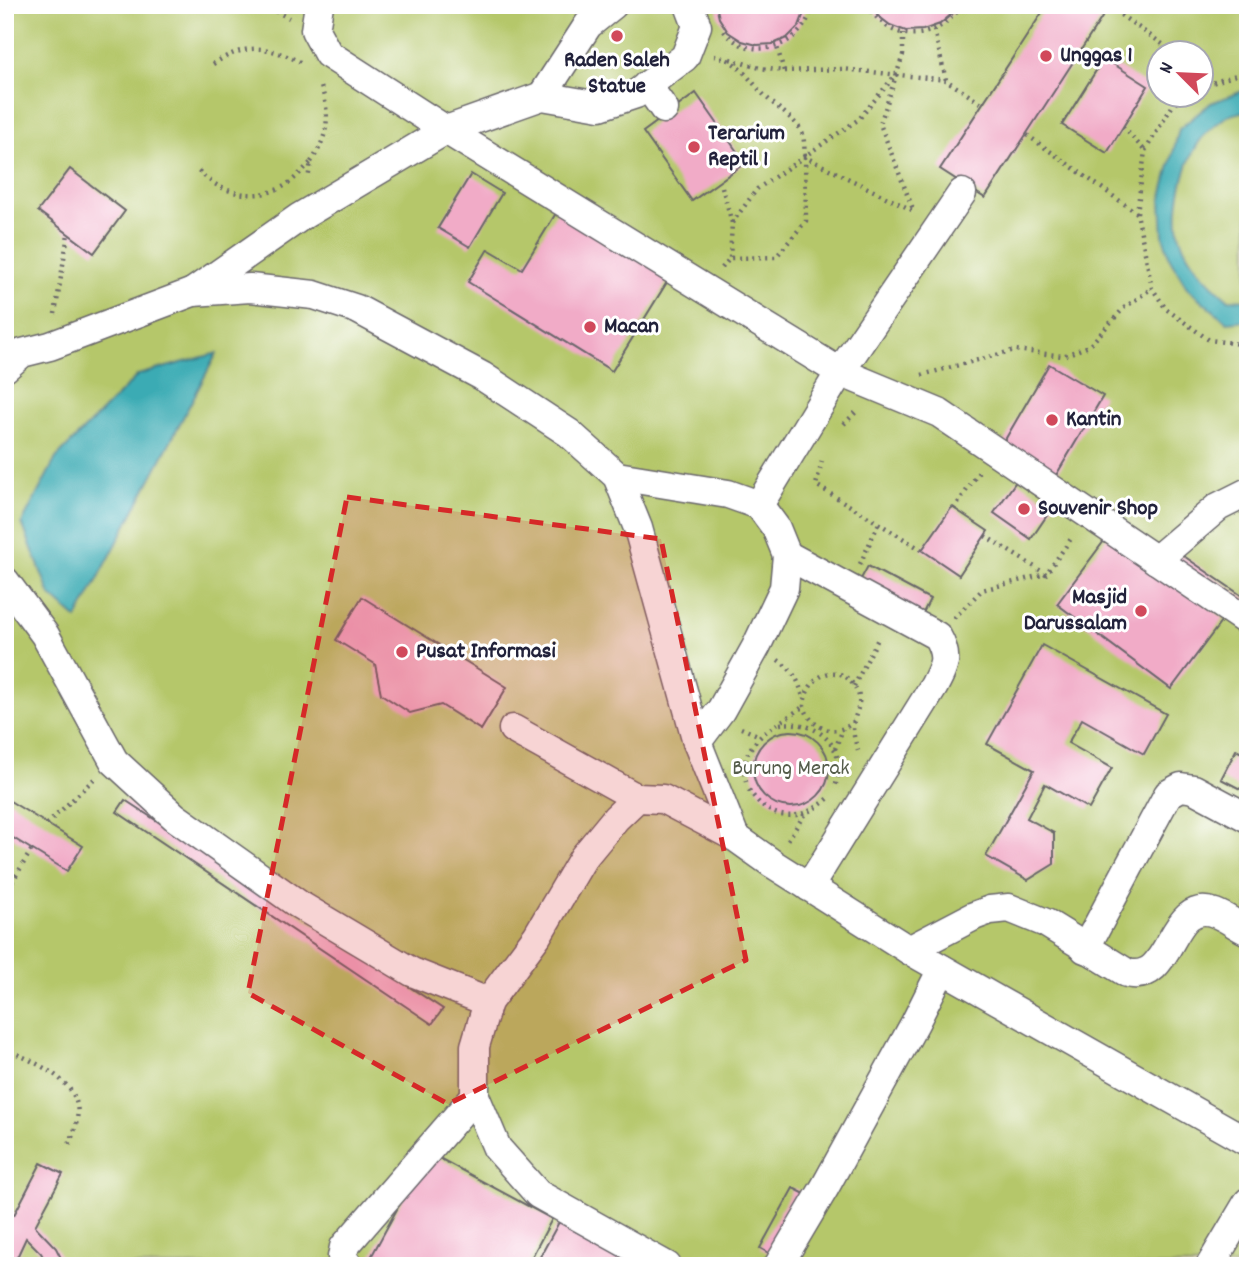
<svg xmlns="http://www.w3.org/2000/svg" width="1253" height="1271" font-family="Dekko,sans-serif">
<style>
.green{fill:#b5c76a;stroke:#6c7452;stroke-width:2;fill-rule:evenodd}
.water{fill:#3aabb4;stroke:#2e6678;stroke-width:2}
.building{fill:#f1abc7}
.lines{fill:none;stroke-linecap:round;stroke-linejoin:round}
.minor-casing{stroke:#69666b;stroke-width:31}
.path{stroke:#69666b;stroke-width:4.5;stroke-dasharray:2 5;stroke-linecap:butt}
.minor{stroke:#fff;stroke-width:28}
.marked{fill:#d62828;fill-opacity:0.2;stroke:#d62828;stroke-width:5;stroke-dasharray:14 9;stroke-linejoin:round}
.poi-dot{fill:#d1495b;stroke:#fff;stroke-width:2.5}
.labels{text-anchor:middle;dominant-baseline:central;stroke-width:6;stroke-linejoin:round;paint-order:stroke}
.poi-label{font-size:23px;font-weight:bold;fill:#22223b;stroke:#fff;text-anchor:start}
.park-label{font-size:23px;fill:#555c4b;stroke:#fff}
</style>
<rect width="100%" height="100%" fill="#fff"/>
<filter id="ink" filterUnits="userSpaceOnUse"><feTurbulence type="fractalNoise" baseFrequency=".0143" numOctaves="2"/><feDisplacementMap in="SourceGraphic" scale="14" xChannelSelector="R" yChannelSelector="G"/><feConvolveMatrix kernelMatrix="1 2 1 2 8 2 1 2 1" color-interpolation-filters="sRGB"/></filter>
<filter id="wash" filterUnits="userSpaceOnUse"><feTurbulence type="fractalNoise" baseFrequency=".00686" numOctaves="4" result="noise"/><feDisplacementMap in="SourceGraphic" scale="28" xChannelSelector="R" yChannelSelector="G"/><feGaussianBlur stdDeviation="1.57" result="paint"/><feColorMatrix in="noise" values="0 0 0 0 0 0 0 0 0 0 0 0 0 0 0 0 0 1.4 0 .05"/><feComposite in="paint" operator="in"/></filter>
<g filter="url(#wash)">
<rect width="100%" height="100%" fill="#eee4c5"/>
<path class="green" d="M5 5H1248V1266H5ZM1158 52H1200V94H1158Z"/>
<g class="water">
<path d="M1248 89V110C1240 113 1229 114 1223 119 1215 125 1204 134 1199 142 1183 166 1172 213 1181 240 1189 263 1210 284 1228 299L1248 300V320L1227 322 1188 289 1170 259 1163 236 1161 201 1179 129 1211 103Z"/>
<polygon points="217,353 77,619 50,595 22,523 56,458 138,375"/>
</g>
<g id="blocks">
<g class="building">
<polygon points="716,5 807,5 799,26 787,38 773,44 757,45 742,41 728,32 719,18"/>
<polygon points="871,5 957,5 953,13 940,24 923,30 906,31 890,25 877,15"/>
<polygon points="1047,5 1110,5 985,198 940,169"/>
<polygon points="1104,58 1148,86 1107,153 1062,125"/>
<polygon points="696,93 745,163 692,201 643,132"/>
<polygon points="70,169 125,211 94,253 38,211"/>
<polygon points="471,174 502,193 470,247 438,228"/>
<polygon points="561,205 672,274 612,371 468,282 488,249 522,269"/>
<polygon points="1049,364 1103,396 1055,477 1002,445"/>
<polygon points="1017,480 1054,505 1031,539 994,513"/>
<polygon points="952,507 988,531 959,575 922,550"/>
<polygon points="1110,533 1224,618 1171,689 1057,604"/>
<polygon points="1175,550 1248,600 1248,617 1167,562"/>
<polygon points="868,566 930,599 920,619 857,586"/>
<polygon points="362,597 507,687 481,730 441,705 410,713 381,694 375,664 336,640"/>
<polygon points="1042,645 1166,714 1144,754 1082,719 1068,743 1112,768 1089,809 1045,784 1027,818 1054,833 1054,864 1028,880 986,856 1034,770 987,744"/>
<circle cx="791" cy="769" r="38"/>
<polygon points="1236,750 1248,756 1248,793 1221,779"/>
<polygon points="5,798 83,846 67,871 5,833"/>
<polygon points="125,800 443,1009 432,1024 117,812"/>
<polygon points="428,1152 552,1219 527,1266 387,1266 371,1257"/>
<polygon points="41,1163 63,1174 35,1226 56,1248 65,1266 48,1266 41,1253 26,1238 13,1266 5,1266 5,1237 9,1230 5,1228 5,1212 14,1215"/>
<polygon points="793,1188 807,1195 774,1256 760,1248"/>
<polygon points="559,1222 639,1266 535,1266"/>
</g>
</g>
</g>
<g filter="url(#ink)">
<use href="#blocks" fill-opacity="0" stroke="#69666b" stroke-width="2"/>
<g class="lines">
<g class="minor-casing">
<g id="minor">
<polyline points="319,5 315,30 328,54 446,130 840,372 939,413 1248,622"/>
<polyline points="647,85 664,109"/>
<polyline points="542,96 588,25 613,5"/>
<polyline points="193,292 300,217 446,130 542,96 600,106 636,94 685,57 697,26 689,5"/>
<polyline points="5,368 22,353 50,346 193,292 250,288 314,295 357,309 482,376 569,433 617,476 638,528 697,742 735,837 773,864 909,950 1248,1142"/>
<polyline points="617,476 728,494 759,505 776,528 787,555 784,588 756,647 721,710 697,742"/>
<polyline points="759,505 840,372 962,193"/>
<path d="M787 555 937 636C949 657 945 665 934 686L809 887"/>
<polyline points="1156,560 1218,507 1248,492"/>
<polyline points="5,581 45,635 114,761 175,817 298,904 412,972 488,1002"/>
<polyline points="513,729 637,798"/>
<polyline points="1085,949 1168,794 1181,787 1194,789 1248,818"/>
<path d="M909 950 974 916 990 910 1009 908 1046 923 1127 973C1174 985 1168 896 1215 913 1226 917 1237 926 1248 931"/>
<polyline points="349,1266 342,1257 344,1247 475,1096"/>
<polyline points="667,1266 538,1194 497,1148 475,1096 475,1046 488,1002 537,936 583,858 616,818 637,798 663,799 735,837"/>
<polyline points="778,1266 825,1187 915,1023 942,969"/>
<polyline points="1210,1266 1248,1202"/>
</g>
</g>
<g class="path">
<polyline points="263,5 289,18"/>
<path d="M868 5C890 46 937 42 962 5"/>
<polyline points="1109,7 1174,52"/>
<polyline points="934,30 946,80 982,104"/>
<path d="M724 31C751 65 806 46 812 5"/>
<polyline points="903,33 903,55 880,124 913,209"/>
<path d="M714 56C737 58 750 81 765 96 777 108 791 116 801 130 805 138 804 149 805 157"/>
<polyline points="730,59 760,68 784,71 777,47"/>
<path d="M213 64C246 43 266 45 300 62"/>
<polyline points="784,71 843,69 946,80"/>
<polyline points="1200,87 1248,71"/>
<polyline points="1188,94 1173,105 1145,151 1137,213 1152,288 1166,309 1209,340 1248,345"/>
<polyline points="1123,127 1145,151"/>
<polyline points="1027,135 1137,213"/>
<path d="M311 162C329 135 331 114 320 84"/>
<path d="M199 171C221 195 258 202 286 185 295 179 303 170 311 162L308 179"/>
<polyline points="722,187 732,223 730,258"/>
<polyline points="732,223 757,189 859,119 897,73"/>
<polyline points="722,268 730,258 776,257 806,221 805,157 914,211"/>
<polyline points="55,314 68,234"/>
<polyline points="1238,345 1248,357"/>
<polyline points="922,375 1015,350 1063,356 1089,346 1124,308 1152,288"/>
<polyline points="844,424 858,410"/>
<polyline points="822,461 816,485 922,550"/>
<polyline points="954,509 979,472"/>
<polyline points="985,536 1046,574 1073,536"/>
<polyline points="860,564 879,523"/>
<polyline points="954,618 982,590 1046,574"/>
<path d="M778 660C793 670 799 680 803 698"/>
<polyline points="854,686 879,637"/>
<path d="M854 721C836 739 811 729 804 706 806 676 839 658 856 689 863 701 857 709 854 721 851 730 856 744 859 754"/>
<path d="M780 724C819 719 851 750 834 789"/>
<polyline points="741,728 760,736"/>
<polyline points="835,749 843,729"/>
<path d="M746 782C736 741 777 726 804 706"/>
<path d="M749 790C771 824 802 822 830 797"/>
<polyline points="47,824 95,778"/>
<polyline points="788,840 804,815"/>
<polyline points="5,894 32,849"/>
<path d="M5 1048C32 1062 84 1080 77 1119 76 1128 72 1137 69 1145"/>
</g>
<use href="#minor" class="minor"/>
</g>
</g>
<path class="marked" d="M347 497 661 539 746 960 448 1104 248 993Z"/>
<g class="poi-dot">
<circle cx="617" cy="36" r="7"/>
<circle cx="1046" cy="56" r="7"/>
<circle cx="694" cy="147" r="7"/>
<circle cx="590" cy="327" r="7"/>
<circle cx="1052" cy="420" r="7"/>
<circle cx="1024" cy="509" r="7"/>
<circle cx="1141" cy="611" r="7"/>
<circle cx="402" cy="652" r="7"/>
</g>
<g class="labels">
<g class="poi-label">
<text x="1060" y="56">Unggas 1</text>
<text x="617" y="61" text-anchor="middle">Raden Saleh<tspan x="617" dy="26">Statue</tspan></text>
<text x="708" y="134">Terarium<tspan x="708" dy="26">Reptil 1</tspan></text>
<text x="604" y="327">Macan</text>
<text x="1066" y="420">Kantin</text>
<text x="1038" y="509">Souvenir Shop</text>
<text x="1127" y="598" text-anchor="end">Masjid<tspan x="1127" dy="26">Darussalam</tspan></text>
<text x="416" y="652">Pusat Informasi</text>
</g>
<g class="park-label">
<text x="791" y="769">Burung Merak</text>
</g>
</g>
<rect width="1253" height="1271" fill="none" stroke="#fff" stroke-width="28"/>
<g transform="translate(1180 74) rotate(294)"><circle r="33" fill="#ffffff" stroke="#a7a7b1" stroke-width="2"/>
<path d="M0-5L12 26L0 18L-12 26Z" fill="#d1495b"/>
<text y="-10" font-size="19" font-weight="bold" text-anchor="middle" fill="#22223b">N</text>
</g>
</svg>
